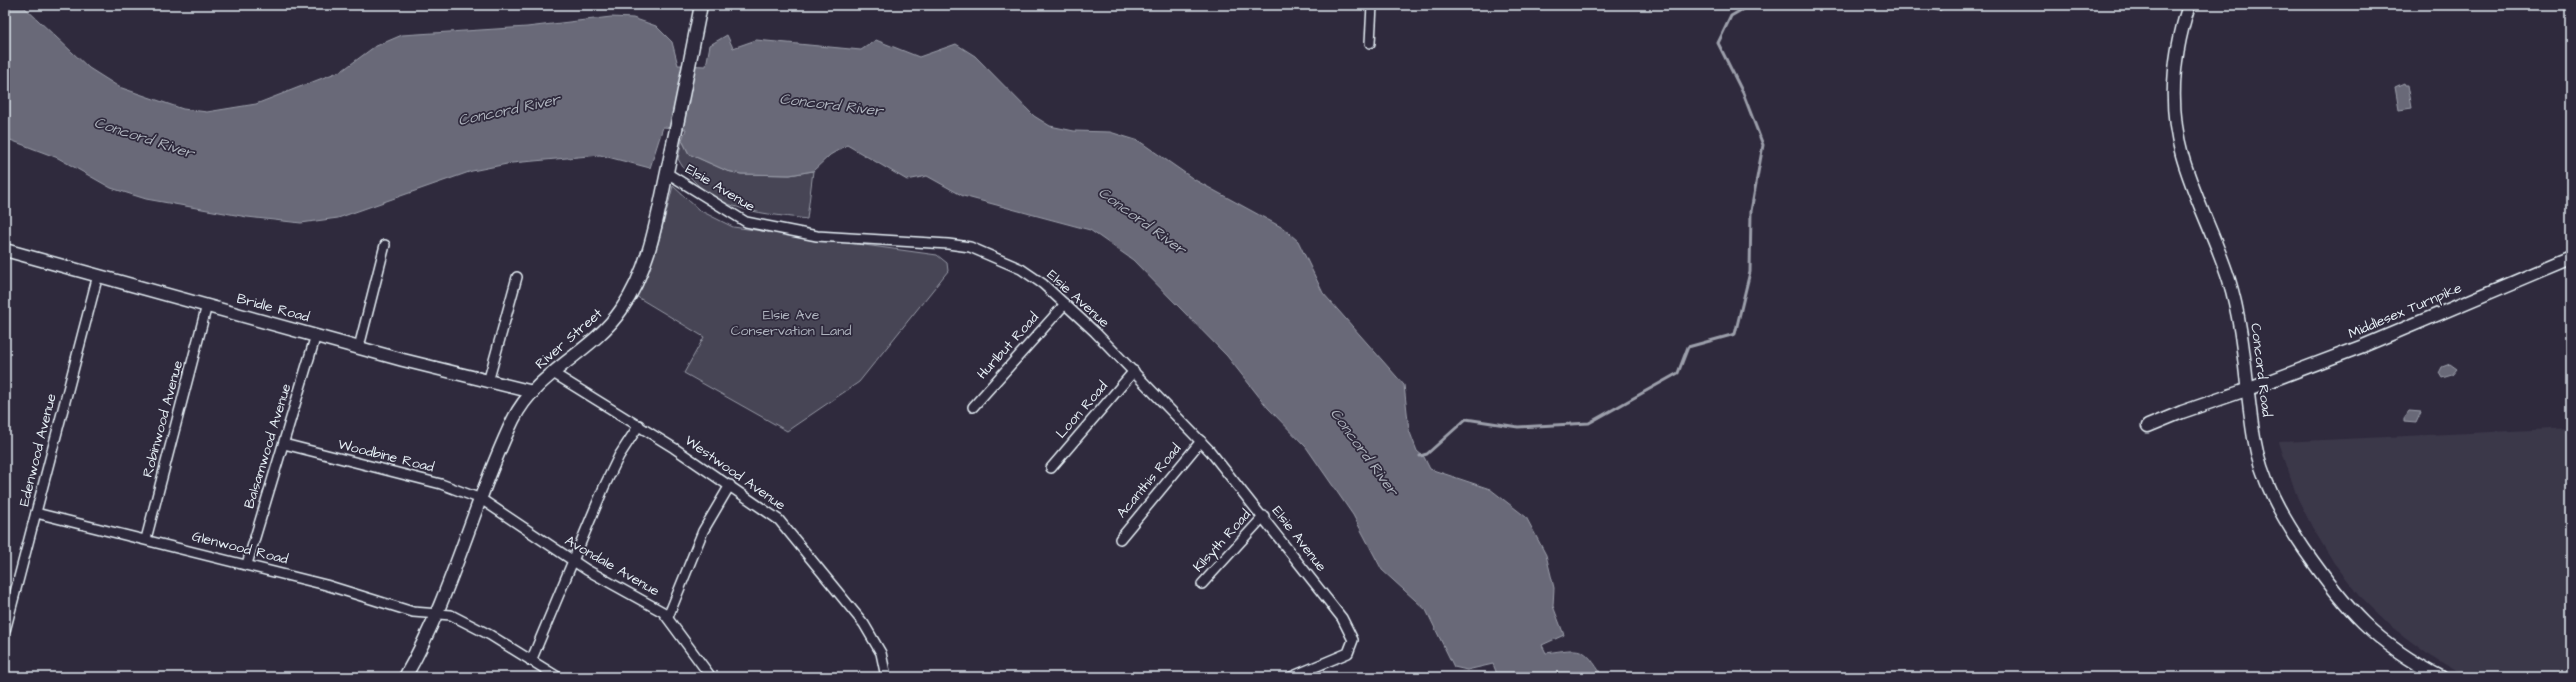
<svg xmlns="http://www.w3.org/2000/svg" width="2576" height="682" font-family="'Architects Daughter',sans-serif">
<style>
.built{fill:#3b3749}
.green{fill:#464455;stroke:#979aa6}
.water{fill:#696978;stroke:#9c9fab}
.lines{fill:none;stroke-linecap:round;stroke-linejoin:round}
.stream{stroke:#9c9fab;stroke-width:3}
.street-casing{stroke:#e8f1f8;stroke-width:12}
.secondary-casing{stroke:#e8f1f8;stroke-width:15}
.street{stroke:#2f2a3d;stroke-width:9}
.secondary{stroke:#2f2a3d;stroke-width:12}
.labels{text-anchor:middle;dominant-baseline:central;stroke-width:3.5;stroke-linejoin:round;paint-order:stroke}
.street-label{font-size:14px;fill:#e8f1f8;stroke:#2f2a3d}
.park-label{font-size:14px;fill:#afb4bf;stroke:#2f2a3d}
.water-label{font-size:15px;font-style:italic;fill:#afb4be;stroke:#2f2a3d}
</style>
<rect width="100%" height="100%" fill="#2f2a3d"/>
<filter id="ink" filterUnits="userSpaceOnUse"><feTurbulence type="fractalNoise" baseFrequency=".025" numOctaves="2"/><feDisplacementMap in="SourceGraphic" scale="8" xChannelSelector="R" yChannelSelector="G"/><feConvolveMatrix kernelMatrix="1 2 1 2 8 2 1 2 1" color-interpolation-filters="sRGB"/></filter>
<g filter="url(#ink)">
<polygon class="built" points="2571,428 2571,677 2465,677 2426,653 2393,628 2360,596 2334,563 2312,527 2297,497 2279,442"/>
<g class="green">
<path d="M682 140 689 154 727 171 741 174 790 175 813 171 807 219C754 212 707 211 678 159Z"/>
<polygon points="673,186 699,210 733,227 937,255 947,263 948,271 859,382 787,431 684,373 704,337 634,295 658,244"/>
</g>
<g class="water">
<path d="M5 5H22L89 68 119 87 183 109 207 112 256 104 343 70 374 47 402 35 527 27 611 17 633 18 656 26 672 42 678 65 706 66 710 45 727 35 733 48 756 40 861 50 876 40 919 57 956 44 975 56 1034 116 1050 126 1074 131 1110 132 1139 141 1195 180 1283 228 1298 241 1323 293 1404 385 1409 430 1417 451 1424 457 1430 469 1490 489 1526 517 1546 555 1554 588 1553 606 1564 635 1542 645 1546 653C1582 648 1583 645 1603 677H1491L1497 674 1493 664 1467 670 1454 667 1426 610 1382 570 1353 515 1306 447 1268 408 1227 356 1133 260 1090 230 963 196 927 176 907 180 847 145 830 155 813 171 790 175 741 174 727 171 689 154 682 140 686 129 663 127 650 168 600 155 512 163 472 171 338 218 301 223 247 217 146 199 111 188 58 158 5 138Z"/>
<polygon points="2404,83 2405,85 2408,85 2412,108 2399,110 2395,87"/>
<polygon points="2450,364 2457,369 2452,375 2442,378 2439,373 2442,367"/>
<polygon points="2409,411 2421,412 2416,423 2404,422 2404,418"/>
</g>
<g class="lines">
<g class="stream">
<polyline points="1922,5 1939,10 1945,5"/>
<polyline points="1420,456 1427,454 1466,419 1518,427 1589,423 1678,373 1688,347 1735,334 1750,272 1751,211 1763,145 1743,93 1718,43 1731,16 1750,5"/>
</g>
<g class="street-casing">
<g id="street">
<polyline points="1370,43 1372,5"/>
<polyline points="667,173 746,222 817,236 948,244 970,247 1021,269 1043,284 1095,332 1210,451 1342,618 1353,640 1348,653 1291,677"/>
<polyline points="359,347 385,245"/>
<polyline points="553,373 674,448 779,520 864,624 881,653 886,677"/>
<polyline points="488,382 517,277"/>
<polyline points="973,407 1065,304"/>
<polyline points="284,444 441,484 481,499 587,570 663,612 711,677"/>
<polyline points="1051,468 1134,371"/>
<polyline points="36,513 326,585 413,612 451,615 490,635 558,677"/>
<polyline points="146,539 207,305"/>
<polyline points="1120,539 1201,441"/>
<polyline points="247,564 316,335"/>
<polyline points="1202,584 1264,516"/>
<polyline points="668,617 703,531 730,485"/>
<polyline points="5,631 98,275"/>
<polyline points="531,661 604,487 619,456 639,425"/>
</g>
</g>
<g class="secondary-casing">
<g id="secondary">
<path d="M2189 5C2173 54 2168 105 2182 155 2194 198 2216 238 2229 280 2245 332 2245 385 2254 438 2261 480 2281 515 2304 549 2345 608 2376 644 2441 677"/>
<polyline points="5,250 403,360 533,392"/>
<polyline points="2148,426 2182,412 2249,389 2363,346 2571,258"/>
<path d="M405 677C452 596 473 503 513 420 536 372 592 353 621 310 649 270 657 219 667 172 679 116 690 61 701 5"/>
</g>
</g>
<use href="#street" class="street"/>
<use href="#secondary" class="secondary"/>
</g>
</g>
<g class="labels">
<g class="street-label">
<text transform="translate(720 188) rotate(31)">Elsie Avenue</text>
<text transform="translate(1078 299) rotate(42)">Elsie Avenue</text>
<text transform="translate(273 308) rotate(15)">Bridle Road</text>
<text transform="translate(2405 311) rotate(-23)">Middlesex Turnpike</text>
<text transform="translate(569 339) rotate(-41)">River Street</text>
<text transform="translate(1008 346) rotate(-48)">Hurlbut Road</text>
<text transform="translate(2261 370) rotate(83)">Concord Road</text>
<text transform="translate(1082 410) rotate(-49)">Loon Road</text>
<text transform="translate(163 419) rotate(-75)">Robinwood Avenue</text>
<text transform="translate(268 446) rotate(-73)">Balsamwood Avenue</text>
<text transform="translate(38 450) rotate(-76)">Edenwood Avenue</text>
<text transform="translate(386 456) rotate(14)">Woodbine Road</text>
<text transform="translate(735 473) rotate(35)">Westwood Avenue</text>
<text transform="translate(1149 481) rotate(-50)">Acanthis Road</text>
<text transform="translate(1299 539) rotate(52)">Elsie Avenue</text>
<text transform="translate(1222 541) rotate(-48)">Kilsyth Road</text>
<text transform="translate(240 548) rotate(14)">Glenwood Road</text>
<text transform="translate(612 566) rotate(30)">Avondale Avenue</text>
</g>
<g class="park-label">
<text x="791" y="315">Elsie Ave<tspan x="791" dy="16">Conservation Land</tspan></text>
</g>
<g class="water-label">
<text transform="translate(831 105) rotate(7)">Concord River</text>
<text transform="translate(509 110) rotate(-12)">Concord River</text>
<text transform="translate(144 138) rotate(18)">Concord River</text>
<text transform="translate(1142 221) rotate(36)">Concord River</text>
<text transform="translate(1364 452) rotate(54)">Concord River</text>
</g>
</g>
<rect width="2576" height="682" fill="none" stroke="#2f2a3d" stroke-width="20"/>
<rect x="10" y="10" width="2556" height="662" fill="none" stroke="#e8f1f8" stroke-width="1.5" filter="url(#ink)"/>
</svg>
